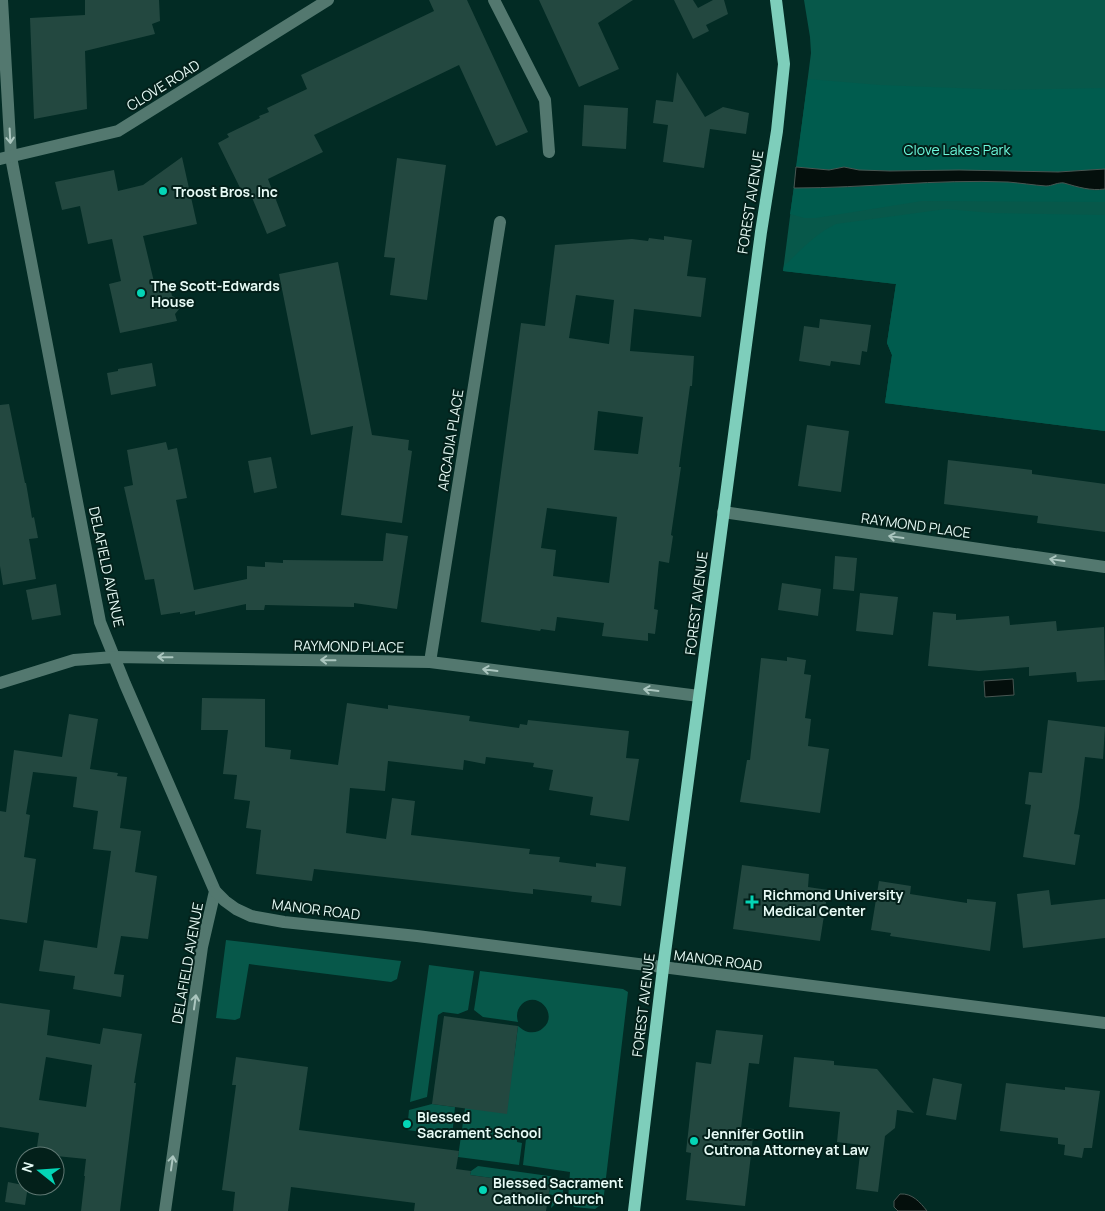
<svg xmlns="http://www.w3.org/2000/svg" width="1105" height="1211" font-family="Manrope,sans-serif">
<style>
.green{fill:#07584a}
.forest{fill:#005c4e}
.water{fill:#040f0c;stroke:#485652}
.building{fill:#234840;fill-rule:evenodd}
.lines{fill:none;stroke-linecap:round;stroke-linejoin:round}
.minor{stroke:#53786f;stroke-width:12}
.major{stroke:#7ecebb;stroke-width:12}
.oneway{stroke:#abc6bf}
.poi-dot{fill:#04d5b6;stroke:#03201a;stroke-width:2}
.labels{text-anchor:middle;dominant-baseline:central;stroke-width:4;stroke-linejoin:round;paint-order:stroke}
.street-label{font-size:14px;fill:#e6faf5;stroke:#03201a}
.park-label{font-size:14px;fill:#6df9dc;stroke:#03201a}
.poi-label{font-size:14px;font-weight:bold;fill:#e6faf5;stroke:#03201a;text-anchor:start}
</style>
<rect width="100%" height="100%" fill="#022b24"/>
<g class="green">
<polygon points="804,0 1105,0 1105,431 885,403 892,355 887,343 896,284 783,271 811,53 810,37"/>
<polygon points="226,940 401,961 397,979 391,982 249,964 240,1018 235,1020 216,1018"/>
<polygon points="429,965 474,971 468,1010 458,1014 443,1012 438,1015 427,1097 410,1102"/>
<path d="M480 971 623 989 628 992 603 1203 595 1209 574 1207 568 1199 570 1172 523 1165 526 1139H517V1142L522 1143 519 1165 458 1157 465 1108 514 1057 518 1026C521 1028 524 1031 528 1032 534 1033 539 1032 543 1028 559 1015 538 990 522 1004 517 1009 516 1015 518 1022L483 1017 474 1010Z"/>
<polygon points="432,1104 455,1107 452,1136 407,1130 409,1110"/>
<polygon points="478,1166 556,1177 564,1184 562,1197 551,1208 553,1195 549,1194 550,1186 470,1175 471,1171"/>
</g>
<g class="forest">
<polygon points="808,79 880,85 1008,90 1105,88 1105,169 1058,172 959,170 890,171 859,170 844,167 829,170 796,167"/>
<polygon points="1008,182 1048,186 1062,182 1075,187 1096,191 1105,189 1105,202 922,201 816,218 804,218 790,214 794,188 846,188 893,184"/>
<path d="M946 209 992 213 1105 215V431L885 403 892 355 887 343 896 284 783 271 784 266C800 251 816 233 836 224Z"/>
</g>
<g class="water">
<path d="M796 167 829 170 844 167 859 170 890 171 959 170 1058 172 1105 169V189C1090 191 1078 187 1064 183 1058 182 1052 186 1046 186 1033 185 1020 183 1008 182 936 179 865 188 794 188Z"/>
<polygon points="1013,679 1014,695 985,697 984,681"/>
<path d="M900 1194C912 1193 920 1202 927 1211H898L894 1207V1201Z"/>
</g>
<g class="building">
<polygon points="85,0 159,0 160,21 152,24 155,34 85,51 87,109 34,119 30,18 85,15"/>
<polygon points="429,0 467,0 528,132 496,146 459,65 314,135 323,152 268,179 286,226 267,234 251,195 245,198 218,143 229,137 227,134 260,118 259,116 269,112 267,108 307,89 301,75 434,11"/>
<polygon points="539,0 633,0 598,23 619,69 579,87"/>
<polygon points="674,0 693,0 698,8 713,0 724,0 728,14 706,25 709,31 693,39"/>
<polygon points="677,72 705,117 723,107 749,113 746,134 710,129 704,168 663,162 668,125 653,123 656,100 673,102"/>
<polygon points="584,105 628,108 626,149 582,146"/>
<polygon points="182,157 197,224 143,236 155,286 169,283 172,296 185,302 175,314 177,321 120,333 109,284 121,281 112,239 88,244 80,206 62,210 55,182 114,170 118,191 143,185"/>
<polygon points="397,158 446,165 427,300 390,295 395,258 384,257"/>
<path d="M664 236 692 240 687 276 706 278 701 317 634 309 630 351 694 356 692 386H690L679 467H681L671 535 673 536 669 563 659 561 654 609 658 610 655 634 648 633V641L602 636 604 623 557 617 555 631 541 629 540 631 481 622 521 323 545 326 555 245 632 239 648 241 649 238 664 240ZM576 295 614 300 609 344 569 338ZM598 411 643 417 638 454 594 450ZM547 508 617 517 609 583 553 576 556 550 541 548Z"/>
<polygon points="338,262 372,435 409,440 408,450 412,451 402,523 341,515 353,426 311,435 279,274"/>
<polygon points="820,319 871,325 867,352 862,351 860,365 831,361 830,366 799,361 804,326 819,328"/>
<polygon points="152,363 156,386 111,395 107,373 118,371 118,369"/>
<polygon points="9,404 25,483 26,483 32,518 34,517 38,538 29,539 36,579 3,585 0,566 0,405"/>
<polygon points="807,425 849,431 841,492 798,486"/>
<polygon points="166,442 168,450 177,448 187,498 176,500 194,590 247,579 247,566 265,567 265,562 283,563 283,560 383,561 386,533 408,536 397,609 354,603 354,607 265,605 264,610 246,610 246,604 195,615 195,611 180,614 180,612 161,615 154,579 145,580 124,487 133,485 127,450"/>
<polygon points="271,457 277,488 254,493 248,461"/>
<polygon points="948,460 1032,470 1032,474 1105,484 1105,532 1037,523 1038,516 944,504"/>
<polygon points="835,556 857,558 854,591 833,589"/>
<polygon points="782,583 821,589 818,616 778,610"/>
<polygon points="56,584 61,615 32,620 26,590"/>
<polygon points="860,593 898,597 893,635 856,631"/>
<polygon points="933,612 956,614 956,620 1009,616 1010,625 1056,621 1057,631 1104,627 1105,680 1077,682 1076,672 1029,676 1029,667 979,671 928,666"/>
<polygon points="787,657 806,660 804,674 811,675 805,718 811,719 808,746 829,749 820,813 740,802 747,760 750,760 761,658 787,661"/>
<polygon points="202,698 265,699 265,747 291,750 290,759 331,764 338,765 347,703 388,709 388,705 470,716 469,721 519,728 520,724 527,725 528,720 629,731 626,758 639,759 629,821 590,815 593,797 549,790 553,770 533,767 534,763 486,757 485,764 464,760 463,770 388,761 385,791 350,788 346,833 386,839 392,798 415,801 411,835 530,849 529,854 560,857 559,862 596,867 596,863 626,867 621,906 591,902 592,896 533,889 533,894 314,869 312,881 256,874 261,830 246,828 250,801 234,799 237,775 223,774 228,730 201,730"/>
<polygon points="69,714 98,719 90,769 118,773 117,776 127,777 120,828 141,831 135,872 157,876 148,939 121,936 114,974 124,975 121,997 73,989 75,976 39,971 44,940 97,948 111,851 93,849 98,811 73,807 77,777 33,772 26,814 30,815 24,857 36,859 27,923 0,919 0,811 6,812 14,750 62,757"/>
<polygon points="1048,720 1105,727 1103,759 1085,757 1079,807 1074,834 1080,835 1075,865 1023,857 1031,805 1025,804 1029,772 1042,773"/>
<polygon points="742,865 809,874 808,887 828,890 820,941 733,929"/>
<polygon points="879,881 911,886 910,894 967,903 967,899 996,902 990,951 890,936 891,933 871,930"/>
<polygon points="1049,890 1051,905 1105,899 1105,938 1023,948 1017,894"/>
<path d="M0 1003 50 1010 47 1035 100 1044 103 1028 142 1034 134 1083H136L120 1211H81L85 1176H84L86 1159 36 1154 39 1133 0 1127ZM46 1057 92 1065 86 1107 39 1100Z"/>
<polygon points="444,1016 518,1026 507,1114 432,1104"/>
<polygon points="716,1030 763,1035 759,1064 749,1063 741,1128 754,1129 745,1206 686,1200 691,1153 686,1152 696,1062 711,1064"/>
<polygon points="236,1057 308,1067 299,1130 459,1151 456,1169 471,1171 470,1175 550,1186 546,1211 414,1211 415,1203 291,1187 288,1211 233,1211 235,1192 222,1190 236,1085 232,1085"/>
<polygon points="794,1057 834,1061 834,1065 877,1069 914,1113 897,1110 895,1128 885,1136 878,1192 856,1189 861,1145 837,1142 840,1112 789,1107"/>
<polygon points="933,1078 962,1084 956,1120 926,1115"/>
<polygon points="1006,1083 1065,1090 1065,1087 1100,1091 1092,1148 1084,1148 1082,1158 1064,1155 1065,1145 1058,1144 1058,1138 1000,1131"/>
<polygon points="8,1182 28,1186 25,1205 5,1202"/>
</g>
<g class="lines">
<g class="minor">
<polyline points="2,0 11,157 100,622 125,684 215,891 202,947 165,1211"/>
<polyline points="494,0 545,100 549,152"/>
<polyline points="0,159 118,131 328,0"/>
<polyline points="723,512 1105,567"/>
<polyline points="430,662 500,222"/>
<polyline points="0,683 74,660 114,657 430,662 699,696"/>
<polyline points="215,891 225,901 236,909 251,916 284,922 417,936 1105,1023"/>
</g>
<polyline class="major" points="634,1211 663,968 761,232 777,131 784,64 776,0"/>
</g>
<defs><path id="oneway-shaft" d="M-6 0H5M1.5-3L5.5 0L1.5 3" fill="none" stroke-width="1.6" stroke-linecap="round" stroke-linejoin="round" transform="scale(1.25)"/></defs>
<g class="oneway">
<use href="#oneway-shaft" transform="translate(10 136) rotate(87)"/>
<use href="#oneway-shaft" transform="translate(896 537) rotate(-172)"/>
<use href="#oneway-shaft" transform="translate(1057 560) rotate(-172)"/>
<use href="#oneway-shaft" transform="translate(165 657) rotate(-179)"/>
<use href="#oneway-shaft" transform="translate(328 660) rotate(-179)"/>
<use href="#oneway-shaft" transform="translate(490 670) rotate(-173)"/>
<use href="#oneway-shaft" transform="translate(651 690) rotate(-173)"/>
<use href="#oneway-shaft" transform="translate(195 1002) rotate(-82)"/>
<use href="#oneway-shaft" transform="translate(172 1163) rotate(-82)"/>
</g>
<g class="poi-dot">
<circle cx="163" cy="191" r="5"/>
<circle cx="141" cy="293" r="5"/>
<path d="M749.5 894.5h5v5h5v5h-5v5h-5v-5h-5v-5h5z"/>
<circle cx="407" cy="1124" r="5"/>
<circle cx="694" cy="1141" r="5"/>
<circle cx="483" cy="1190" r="5"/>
</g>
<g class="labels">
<g class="street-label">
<text transform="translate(163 85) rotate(-32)">CLOVE ROAD</text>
<text transform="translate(750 202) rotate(-81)">FOREST AVENUE</text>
<text transform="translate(450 440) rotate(-81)">ARCADIA PLACE</text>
<text transform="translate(916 525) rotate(8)">RAYMOND PLACE</text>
<text transform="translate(107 567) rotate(78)">DELAFIELD AVENUE</text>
<text transform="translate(696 603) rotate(-83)">FOREST AVENUE</text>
<text transform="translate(349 646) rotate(1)">RAYMOND PLACE</text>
<text transform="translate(316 909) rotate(7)">MANOR ROAD</text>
<text transform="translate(718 960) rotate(7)">MANOR ROAD</text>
<text transform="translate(187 963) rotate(-80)">DELAFIELD AVENUE</text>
<text transform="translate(643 1005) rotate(-83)">FOREST AVENUE</text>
</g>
<g class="park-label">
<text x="957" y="149">Clove Lakes Park</text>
</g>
<g class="poi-label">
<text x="173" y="191">Troost Bros. Inc</text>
<text x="151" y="285">The Scott-Edwards<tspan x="151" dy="16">House</tspan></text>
<text x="763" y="894">Richmond University<tspan x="763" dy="16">Medical Center</tspan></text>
<text x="417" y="1116">Blessed<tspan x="417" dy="16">Sacrament School</tspan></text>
<text x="704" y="1133">Jennifer Gotlin<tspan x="704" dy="16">Cutrona Attorney at Law</tspan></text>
<text x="493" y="1182">Blessed Sacrament<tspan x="493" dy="16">Catholic Church</tspan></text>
</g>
</g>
<g transform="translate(40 1171) rotate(287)"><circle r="24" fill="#03201a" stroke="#5e7772"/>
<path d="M0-4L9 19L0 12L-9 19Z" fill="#04d5b6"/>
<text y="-8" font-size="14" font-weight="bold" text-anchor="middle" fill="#e6faf5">N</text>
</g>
</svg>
